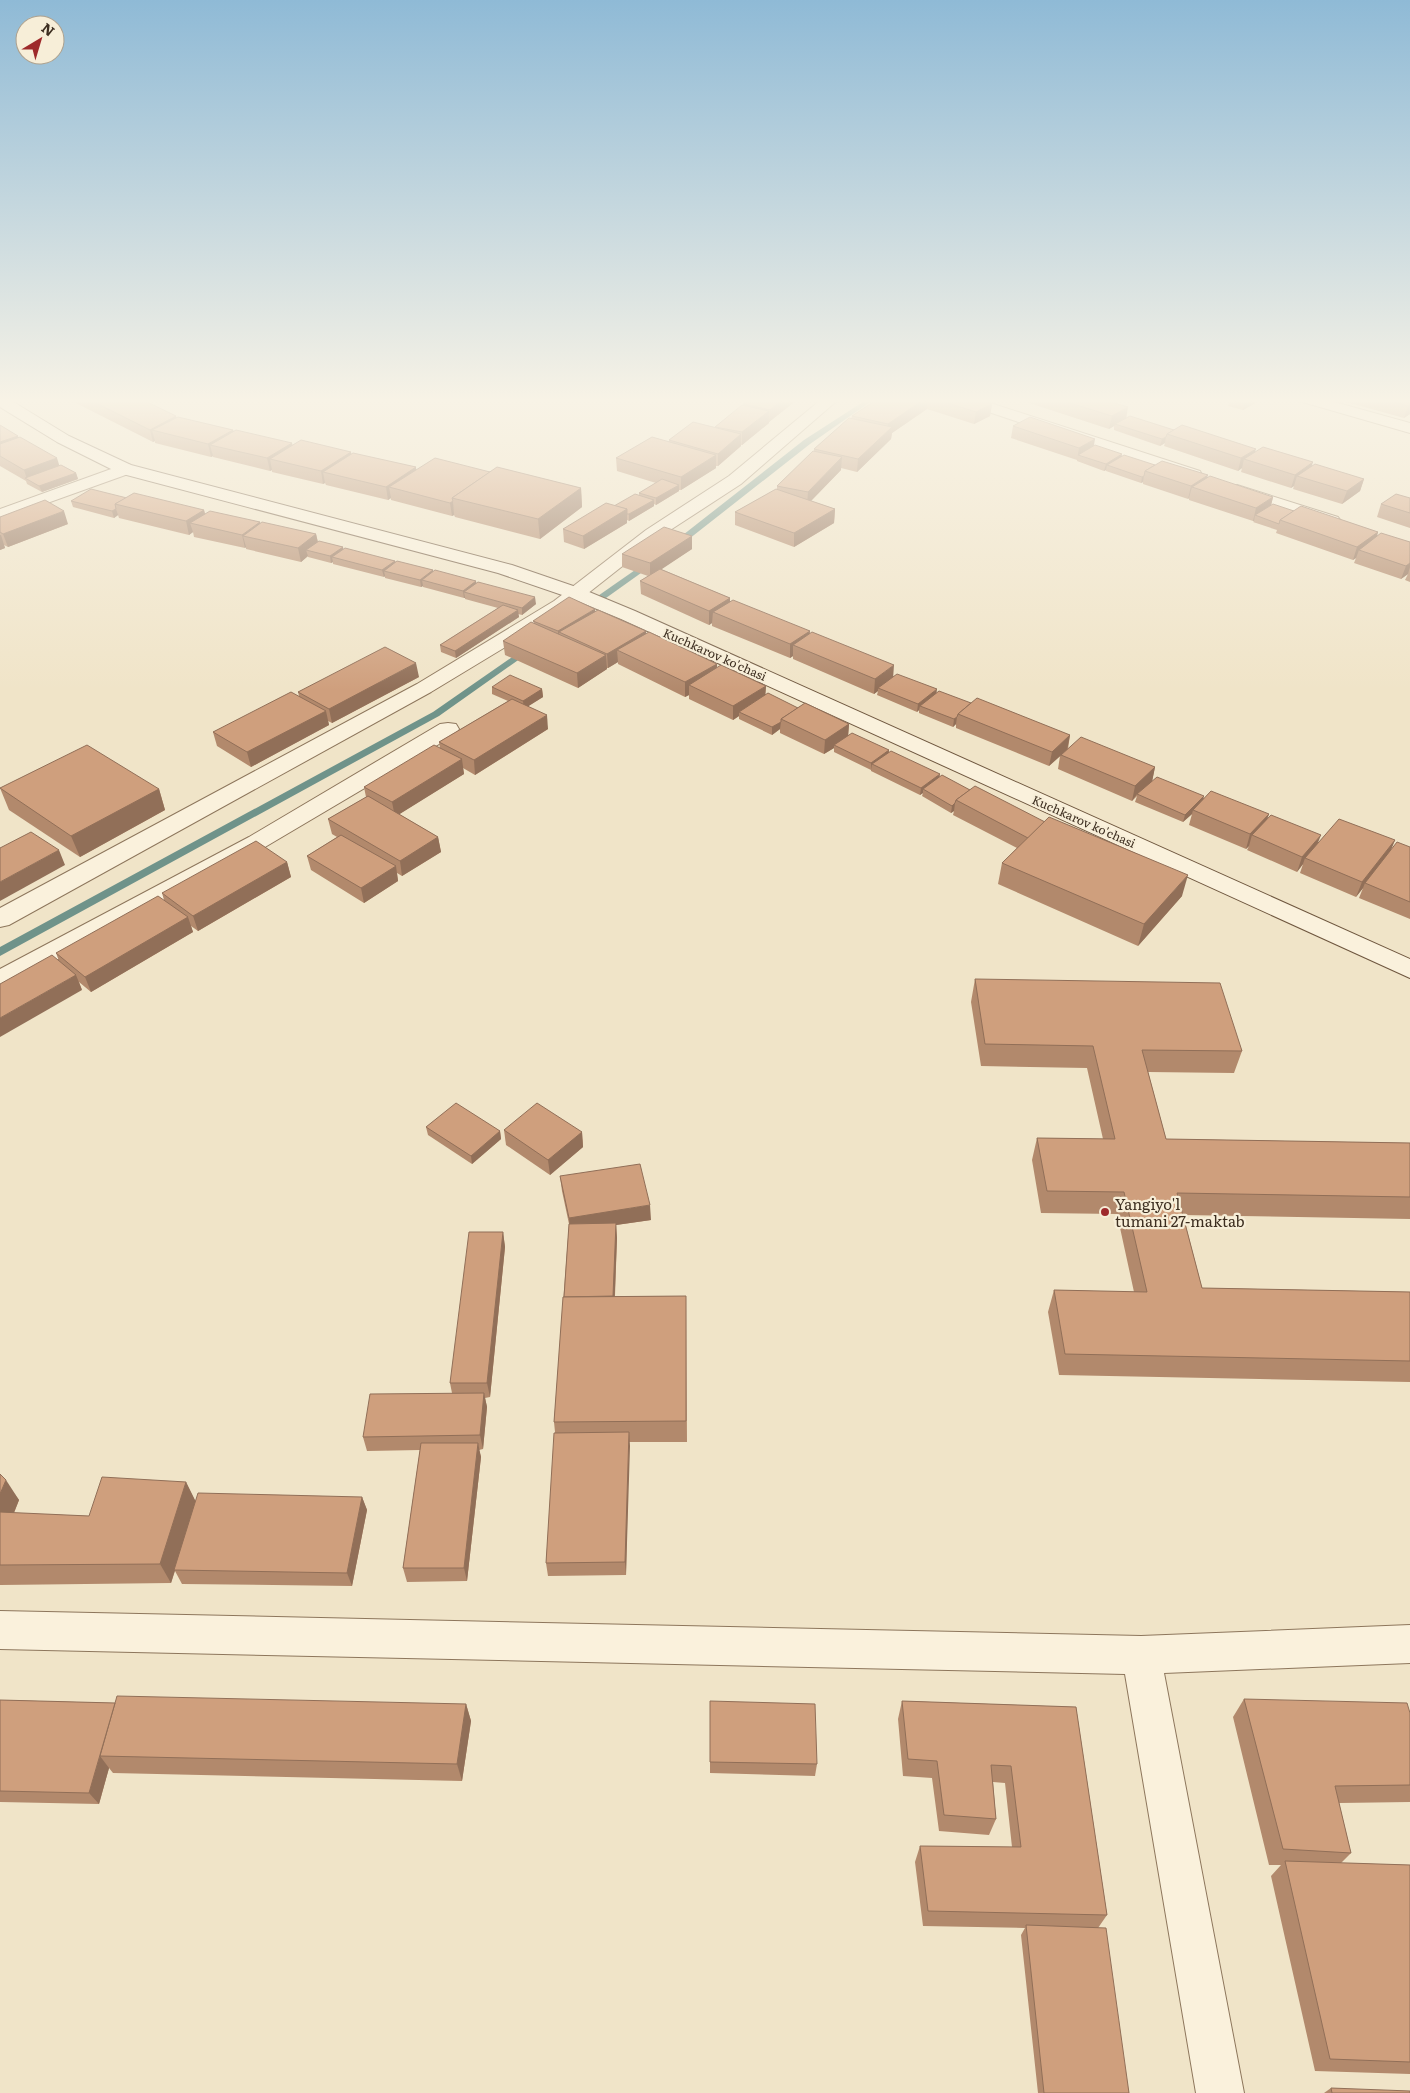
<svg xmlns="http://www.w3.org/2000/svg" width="1410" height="2093" font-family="Literata,serif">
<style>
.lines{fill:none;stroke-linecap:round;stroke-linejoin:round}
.stream{fill:#6f938a;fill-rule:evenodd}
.minor-casing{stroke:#8d765c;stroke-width:2}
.secondary-casing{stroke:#6f573f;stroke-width:2}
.minor{fill:#faf1dc;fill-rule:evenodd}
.secondary{fill:#faf1dc;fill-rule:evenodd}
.wall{fill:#b2896c}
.shaded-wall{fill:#916f58}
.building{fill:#cf9f7d;stroke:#916f58}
.poi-dot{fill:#9e2a2b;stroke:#f7eed8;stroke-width:2}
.labels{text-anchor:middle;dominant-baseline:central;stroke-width:4.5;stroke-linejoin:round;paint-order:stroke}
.far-street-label{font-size:12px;fill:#3d2e20;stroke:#f7eed8}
.poi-label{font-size:15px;fill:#3d2e20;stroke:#f7eed8;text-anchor:start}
</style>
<rect width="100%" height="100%" fill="#f0e4c8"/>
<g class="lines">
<g class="stream">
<polygon points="869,398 876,398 810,444 680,546 674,546 674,542 804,440"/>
<polygon points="648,561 655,563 578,618 572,618 572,614"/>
<polygon points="528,646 533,649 531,651 439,716 0,956 0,947 433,712"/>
</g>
<g class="minor-casing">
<g id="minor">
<polygon points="823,398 840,398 741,484 658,538 568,609 431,692 9,925 0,927 0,908 417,684 554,601 646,530 729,476"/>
<polygon points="953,398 975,398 1200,471 1202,475 1200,479 1188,479 956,401"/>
<polygon points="1296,398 1320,398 1410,423 1410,433 1299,401"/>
<polygon points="125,464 131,465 133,469 131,473 0,520 0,509"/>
<polygon points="1237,485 1338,517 1341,521 1338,525 1332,526 1326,525 1231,494 1228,490 1231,486"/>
<polygon points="448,723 456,724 459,729 456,734 265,847 9,986 0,989 0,969 249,837 440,724"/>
<polygon points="0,1611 1141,1636 1410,1625 1410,1663 1164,1673 1244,2093 1196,2093 1125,1674 0,1649"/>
</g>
</g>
<g class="secondary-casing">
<polygon id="secondary" points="0,398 7,398 69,436 131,465 512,565 582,589 635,611 1410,959 1410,978 621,619 568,597 498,573 119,473 57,442 0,407"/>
</g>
<use href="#minor" class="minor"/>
<use href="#secondary" class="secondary"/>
</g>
<g class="wall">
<polygon points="66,398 139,398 176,417 233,430 234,431 293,445 351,452 351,454 416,467 416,470 490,472 581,488 582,507 540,539 455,517 454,515 452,516 391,500 391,498 388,500 326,485 325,483 323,484 272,472 272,470 270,471 213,457 213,456 211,457 155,443 155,441 153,442"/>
<polygon points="751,398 798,398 795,401 793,400 793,403 769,422 769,423 742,445 741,445 741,446 718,466 716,466 716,468 681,490 679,490 679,491 656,505 654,504 654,506 629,521 627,520 627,523 584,549 564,542 563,529 639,495 639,493 656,483 617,471 616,458 669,442 669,440 715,428 715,427 743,406 743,404"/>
<polygon points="879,398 972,398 992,404 990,416 974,424 927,409 892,433 891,439 857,472 841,468 841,470 811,501 835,509 834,523 794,547 735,525 735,512 777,489 777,486 814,451 814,449 851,419 852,416"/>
<polygon points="1014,398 1097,398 1126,418 1174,430 1255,452 1364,479 1360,491 1342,504 1293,489 1294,486 1291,488 1241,472 1242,468 1238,471 1164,446 1165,443 1160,446 1114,430 1114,426 1109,429"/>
<polygon points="1233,398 1264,398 1243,410 1228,406 1230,400"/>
<polygon points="1332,398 1410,398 1410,414 1404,418"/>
<polygon points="0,425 18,436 18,438 60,466 76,473 78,479 42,492 27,484 26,481 0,466"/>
<polygon points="1013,426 1094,446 1122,456 1155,465 1207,478 1273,497 1271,505 1378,532 1377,536 1410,542 1410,582 1405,580 1408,574 1401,579 1354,563 1356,558 1353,560 1276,533 1277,530 1253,522 1254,521 1253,521 1189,500 1189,498 1188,499 1143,484 1143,482 1141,483 1106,471 1106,470 1104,471 1077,461 1077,460 1011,438"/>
<polygon points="127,498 204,510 205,514 260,522 260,523 316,534 318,542 343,547 343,549 395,561 396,562 433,570 433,572 476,583 536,604 522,615 518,614 519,617 456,658 441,652 440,645 498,608 465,599 465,598 464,598 423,587 423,586 421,587 385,578 385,576 384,577 333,564 333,562 331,563 308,557 308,556 301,562 246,549 246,547 245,548 194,537 193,532 189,535 119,518 118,515 114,518 73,507 71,501"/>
<polygon points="1410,498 1410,528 1377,517 1381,504"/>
<polygon points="0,517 68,524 8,547 4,545 5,548 0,550"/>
<polygon points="692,536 692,549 661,569 730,598 730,602 810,634 893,677 936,693 1070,735 1068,749 1155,767 1152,781 1204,798 1269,814 1267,819 1317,844 1395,840 1390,851 1410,847 1410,919 1359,898 1363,888 1356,897 1300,873 1303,864 1297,872 1247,850 1249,846 1246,849 1189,825 1192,814 1183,822 1135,802 1137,796 1132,801 1058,769 1060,756 1049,766 956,728 956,724 953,727 919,713 919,710 917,712 877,695 878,691 874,694 793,659 793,656 790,658 712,626 712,623 709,625 641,594 640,581 648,576 622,567 622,554"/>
<polygon points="595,612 646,631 646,634 717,664 717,668 766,686 765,695 798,708 849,724 848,735 889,750 889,752 939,777 970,790 1182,896 1138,946 998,884 1002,863 1017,848 953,815 954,811 951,813 922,796 923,793 920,795 871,771 871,770 834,752 834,748 824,754 780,733 780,729 772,735 739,719 739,716 733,720 689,699 689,695 685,697 618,664 618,662 608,668 607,668 607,669 578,688 505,655 503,641 534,623 533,621"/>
<polygon points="419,677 332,723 328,721 329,725 251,767 217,746 213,732 299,696 298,692"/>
<polygon points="492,687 542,689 543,697 528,706 548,729 475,775 463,768 464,774 399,814 438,837 441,852 402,876 397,873 398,881 364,903 311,870 307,856 337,837 332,834 328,819 366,797 364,787 440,748 439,742 508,701 492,694"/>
<polygon points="0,788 159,789 165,810 80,857 9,810"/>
<polygon points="287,862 291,877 198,931 191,926 193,932 91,992 79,982 82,990 59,961 56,953 164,900 162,893"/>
<polygon points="975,979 1242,1051 1234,1073 1148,1072 1166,1139 1410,1143 1410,1219 1183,1215 1202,1288 1410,1292 1410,1382 1059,1375 1048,1312 1054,1290 1134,1292 1117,1214 1041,1213 1032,1160 1037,1138 1103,1139 1087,1068 981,1066 971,1002"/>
<polygon points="426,1127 500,1131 501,1139 472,1164 428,1135"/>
<polygon points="504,1130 582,1132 583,1147 550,1175 506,1145"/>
<polygon points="560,1176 651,1220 616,1225 617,1238 615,1296 686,1296 687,1442 629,1442 626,1575 548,1576 546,1563 555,1432 554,1422 569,1224 562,1191"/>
<polygon points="503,1232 505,1247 490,1397 485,1398 487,1407 483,1449 479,1450 481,1457 467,1581 407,1582 403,1568 420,1450 367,1451 363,1437 452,1393 450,1383"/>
<polygon points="0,1474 19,1500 14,1513 89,1516 186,1482 195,1501 362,1497 367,1510 352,1586 182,1584 175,1571 171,1583 0,1585"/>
<polygon points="1244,1699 1410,1713 1410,1802 1339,1803 1351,1853 1341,1863 1410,1865 1410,2074 1315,2071 1271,1876 1281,1865 1269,1865 1233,1717"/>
<polygon points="0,1700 115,1703 466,1704 471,1721 462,1781 113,1773 109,1768 99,1804 0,1802"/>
<polygon points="710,1701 817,1764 815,1776 710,1773"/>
<polygon points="902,1701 1076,1707 1107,1915 1098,1928 1129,2093 1038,2093 1021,1935 1025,1928 923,1926 915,1862 920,1846 1012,1847 1005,1783 993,1782 996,1819 989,1835 939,1831 932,1778 903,1776 898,1719"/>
<polygon points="1331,2088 1410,2093 1324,2093"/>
</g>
<g class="shaded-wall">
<polygon points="785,398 793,398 793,403 769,422 770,410"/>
<polygon points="926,398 928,398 927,409 892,433 891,439 857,472 858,459 887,432 888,424"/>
<polygon points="1255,398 1264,398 1243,410 1244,404"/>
<polygon points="992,404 990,416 974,424 976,412"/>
<polygon points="1410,405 1410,414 1404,418 1408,406"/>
<polygon points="1128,407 1126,420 1115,424 1114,426 1109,429 1112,416"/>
<polygon points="769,411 769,423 742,445 742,432"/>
<polygon points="176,416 179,429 152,430 155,441 153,442 150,430"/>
<polygon points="233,430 236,442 210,445 213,456 211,457 208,444"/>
<polygon points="741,434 741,446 718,466 718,454"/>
<polygon points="18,436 22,449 0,456 0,442"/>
<polygon points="1166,437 1165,443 1160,446 1162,439"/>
<polygon points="1095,439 1093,451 1078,455 1077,461 1079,448"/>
<polygon points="292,443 295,456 270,459 272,470 270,471 267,458"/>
<polygon points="1256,449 1252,461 1244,459 1242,468 1238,471 1241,458"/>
<polygon points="351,452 353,465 323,472 325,483 323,484 321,471"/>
<polygon points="1122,454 1121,461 1107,465 1106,470 1104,471 1106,464"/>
<polygon points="716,455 716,468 681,490 681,477"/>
<polygon points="842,457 841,470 807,505 808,492"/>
<polygon points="57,458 61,471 27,479 24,470"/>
<polygon points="1313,462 1309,475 1297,476 1294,486 1291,488 1295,475"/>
<polygon points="416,467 417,480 389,487 391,498 388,500 386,487"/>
<polygon points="76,473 78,479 42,492 39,486"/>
<polygon points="1208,475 1204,488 1192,487 1189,498 1188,499 1191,486"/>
<polygon points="1144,476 1143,482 1141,483 1142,477"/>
<polygon points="1364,479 1360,491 1342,504 1347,491"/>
<polygon points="679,485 679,491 656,505 656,498"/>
<polygon points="581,488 582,507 540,539 538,519"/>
<polygon points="1273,497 1270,510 1255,515 1254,521 1253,521 1256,508"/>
<polygon points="654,500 654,506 629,521 629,514"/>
<polygon points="453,501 454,515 452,516 450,503"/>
<polygon points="116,509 118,515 114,518 112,511"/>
<polygon points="627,509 627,523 584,549 583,536"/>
<polygon points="835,509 834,523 794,547 794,533"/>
<polygon points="204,510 207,523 190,523 193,532 189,535 186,521"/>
<polygon points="64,511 68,524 8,547 3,534"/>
<polygon points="260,522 263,535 243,536 246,547 245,548 242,535"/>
<polygon points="1378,532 1374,545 1359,550 1356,558 1353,560 1357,547"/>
<polygon points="316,534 319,548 306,550 308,556 301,562 298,548"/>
<polygon points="0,535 1,535 5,548 0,550"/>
<polygon points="692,536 692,549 650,577 650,563"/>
<polygon points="343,547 344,554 332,557 333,562 331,563 330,556"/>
<polygon points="395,561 396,568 384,571 385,576 384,577 382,570"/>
<polygon points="1410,563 1410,567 1408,574 1401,579 1406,566"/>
<polygon points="433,570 434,577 422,580 423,586 421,587 420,580"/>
<polygon points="476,581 477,588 464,592 465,598 464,598 463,591"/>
<polygon points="535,597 536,604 522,615 522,608"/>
<polygon points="730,598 730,612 713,612 712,623 709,625 709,611"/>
<polygon points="595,609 596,623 559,632 560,644 559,645 558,631"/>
<polygon points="518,610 519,617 456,658 455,651"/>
<polygon points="646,631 646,645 617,650 618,662 608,668 607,654"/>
<polygon points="810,631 809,645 793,645 793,656 790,658 790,644"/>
<polygon points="606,655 607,669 578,688 577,673"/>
<polygon points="416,663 419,677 332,723 329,709"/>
<polygon points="717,664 717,678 689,685 689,695 685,697 685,682"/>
<polygon points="894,665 893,679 878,688 878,691 874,694 875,679"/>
<polygon points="766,686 765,700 739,712 739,716 733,720 733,706"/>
<polygon points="542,689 543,697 524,709 523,701"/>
<polygon points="937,689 936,697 920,706 919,710 917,712 918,704"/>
<polygon points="326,711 329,725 251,767 247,752"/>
<polygon points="547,715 548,729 475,775 474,760"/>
<polygon points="957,717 956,724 953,727 954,719"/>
<polygon points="781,722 780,729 772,735 772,727"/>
<polygon points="849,724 848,738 834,745 834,748 824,754 825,740"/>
<polygon points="1070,735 1067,750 1049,766 1052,752"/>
<polygon points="889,750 888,757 872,764 871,770 871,763"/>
<polygon points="462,759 464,774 395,817 392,802"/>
<polygon points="1155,767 1152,782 1137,794 1132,801 1135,786"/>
<polygon points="940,774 939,782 923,789 923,793 920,795 921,788"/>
<polygon points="159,789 165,810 80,857 71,836"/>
<polygon points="1204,796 1202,804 1193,810 1192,814 1183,822 1185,815"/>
<polygon points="955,803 954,811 951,813 952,806"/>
<polygon points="1269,814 1264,828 1252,835 1249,846 1246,849 1250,834"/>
<polygon points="1321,835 1315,850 1305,858 1303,864 1297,872 1302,857"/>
<polygon points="438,837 441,852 402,876 400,861"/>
<polygon points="1395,840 1389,855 1365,883 1363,888 1356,897 1362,882"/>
<polygon points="59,850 65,865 0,901 0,882"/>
<polygon points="287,862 291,877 198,931 193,916"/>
<polygon points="396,866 398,881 364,903 361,888"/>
<polygon points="1188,875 1182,896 1138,946 1144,924"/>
<polygon points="188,917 193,932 91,992 85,977"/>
<polygon points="76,975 82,990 0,1037 0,1018"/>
<polygon points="500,1131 501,1139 472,1164 471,1156"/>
<polygon points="582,1132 583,1147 550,1175 548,1160"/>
<polygon points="650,1205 651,1220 616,1225 617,1238 614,1313 570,1233 569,1218"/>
<polygon points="503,1232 505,1247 490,1397 487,1383"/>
<polygon points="484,1393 487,1407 483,1449 480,1435"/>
<polygon points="629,1432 630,1446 626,1575 625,1562"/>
<polygon points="478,1443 481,1457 467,1581 464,1568"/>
<polygon points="6,1480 19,1500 6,1532 0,1523 0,1494"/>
<polygon points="186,1482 196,1502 171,1583 160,1564"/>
<polygon points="362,1497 367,1510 352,1586 347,1573"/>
<polygon points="466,1704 471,1721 462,1781 457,1764"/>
<polygon points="100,1756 109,1768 99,1804 89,1793"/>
</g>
<g class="building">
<polygon points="86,398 139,398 176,416 150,430"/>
<polygon points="751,398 785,398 770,410 743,404"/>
<polygon points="879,398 926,398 888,424 852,416"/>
<polygon points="932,398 972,398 992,404 976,412"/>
<polygon points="1054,398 1097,398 1128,407 1112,416"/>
<polygon points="1233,398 1255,398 1244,404 1230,400"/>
<polygon points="1379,398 1410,398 1410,405 1408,406"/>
<polygon points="742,405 769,411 742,432 715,427"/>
<polygon points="1130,416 1174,430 1167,434 1166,437 1162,439 1115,424"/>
<polygon points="178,417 233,430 208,444 152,430"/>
<polygon points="1030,417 1095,439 1079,448 1013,426"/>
<polygon points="849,418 892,427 858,459 814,449"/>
<polygon points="693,422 741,434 718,454 669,440"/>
<polygon points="0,425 18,436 0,442"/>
<polygon points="1182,425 1256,449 1241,458 1167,434"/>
<polygon points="236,430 292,443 267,458 210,445"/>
<polygon points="20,437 57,458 24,470 0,456 0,444"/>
<polygon points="652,437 716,455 681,477 616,458"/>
<polygon points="301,440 351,452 321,471 270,459"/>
<polygon points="1095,445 1122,454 1106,464 1078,455"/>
<polygon points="1263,447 1313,462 1295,475 1244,459"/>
<polygon points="813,451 842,457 808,492 777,486"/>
<polygon points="353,453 416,467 386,487 323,472"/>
<polygon points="1124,455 1155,465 1145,471 1144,476 1142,477 1107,465"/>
<polygon points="435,458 490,472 452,498 453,501 450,503 389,487"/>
<polygon points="1162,461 1208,475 1191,486 1145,471"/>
<polygon points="1315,464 1364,479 1347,491 1297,476"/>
<polygon points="61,465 76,473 39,486 25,478"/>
<polygon points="497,467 581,488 538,519 452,498"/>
<polygon points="1210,476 1273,497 1256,508 1192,487"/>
<polygon points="662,479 679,485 656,498 639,493"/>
<polygon points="91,489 127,498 115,504 116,509 112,511 71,501"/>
<polygon points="776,489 835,509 794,533 735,512"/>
<polygon points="134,493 204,510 186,521 115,504"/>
<polygon points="635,494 654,500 629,514 627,514 627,509 614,506"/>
<polygon points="1396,494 1410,498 1410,513 1381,504"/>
<polygon points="45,500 64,511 3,534 0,532 0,517"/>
<polygon points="606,503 627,509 583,536 563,529"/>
<polygon points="1273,504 1294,511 1280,520 1279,524 1255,515"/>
<polygon points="1301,506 1378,532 1357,547 1280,520"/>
<polygon points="210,511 260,522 242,535 190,523"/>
<polygon points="262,522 316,534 298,548 243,536"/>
<polygon points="664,527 692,536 650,563 622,554"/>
<polygon points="1381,533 1410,542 1410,563 1406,566 1359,550"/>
<polygon points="319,541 343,547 330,556 306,550"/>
<polygon points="345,548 395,561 382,570 332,557"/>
<polygon points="397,561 433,570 420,580 384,571"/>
<polygon points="660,569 730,598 709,611 640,581"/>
<polygon points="435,570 476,581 463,591 422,580"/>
<polygon points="478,582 535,597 522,608 464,592"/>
<polygon points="569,597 595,609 558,631 533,621"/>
<polygon points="733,600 810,631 790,644 713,612"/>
<polygon points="503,605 518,610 455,651 440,645"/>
<polygon points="598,610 646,631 607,654 559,632"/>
<polygon points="531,622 606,655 577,673 503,641"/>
<polygon points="649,632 717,664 685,682 617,650"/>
<polygon points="812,632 894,665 875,679 793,645"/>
<polygon points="385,647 416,663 329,709 298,692"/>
<polygon points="721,665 766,686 733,706 689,685"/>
<polygon points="897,674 937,689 918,704 878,688"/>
<polygon points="510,675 542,689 523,701 492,687"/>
<polygon points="939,691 971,703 958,714 957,717 954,719 920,706"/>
<polygon points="291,692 326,711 247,752 213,732"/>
<polygon points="768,693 798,708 781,719 781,722 772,727 739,712"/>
<polygon points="977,698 1070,735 1052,752 958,714"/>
<polygon points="512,699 547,715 474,760 439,742"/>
<polygon points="805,703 849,724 825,740 781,719"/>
<polygon points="852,733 889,750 871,763 834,745"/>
<polygon points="1081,737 1155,767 1135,786 1061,755"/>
<polygon points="87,745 159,789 71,836 0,788"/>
<polygon points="434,745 462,759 392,802 364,787"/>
<polygon points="891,751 940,774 921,788 872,764"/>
<polygon points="942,775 970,790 956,800 955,803 952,806 923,789"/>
<polygon points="1157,777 1204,796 1185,815 1137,794"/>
<polygon points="975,786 1045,822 1028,838 956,800"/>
<polygon points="1211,791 1269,814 1250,834 1193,810"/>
<polygon points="368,796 438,837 400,861 328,819"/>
<polygon points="1271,815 1321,835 1302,857 1252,835"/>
<polygon points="1049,817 1188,875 1144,924 1002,863"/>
<polygon points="1339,819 1395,840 1362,882 1305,858"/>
<polygon points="31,832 59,850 0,882 0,848"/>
<polygon points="341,835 396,866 361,888 307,856"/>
<polygon points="256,841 287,862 193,916 162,893"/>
<polygon points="1397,842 1410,847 1410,902 1365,883"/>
<polygon points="158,896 188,917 85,977 56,953"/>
<polygon points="52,955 76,975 0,1018 0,984"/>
<polygon points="975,979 1220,983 1242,1051 1142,1050 1166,1139 1410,1143 1410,1197 1177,1193 1202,1288 1410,1292 1410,1361 1065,1354 1054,1290 1147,1292 1124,1192 1047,1191 1037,1138 1115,1139 1093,1046 985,1044"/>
<polygon points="456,1103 500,1131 471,1156 426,1127"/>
<polygon points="537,1103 582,1132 548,1160 504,1130"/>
<polygon points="640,1164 650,1205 569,1218 560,1176"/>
<polygon points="616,1223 613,1296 564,1297 569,1224"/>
<polygon points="469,1232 503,1232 487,1383 450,1383"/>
<polygon points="686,1296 686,1421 554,1422 563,1297"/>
<polygon points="484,1393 480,1435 363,1437 370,1394"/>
<polygon points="629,1432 625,1562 546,1563 554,1433"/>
<polygon points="421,1443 478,1443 464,1568 403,1568"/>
<polygon points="0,1474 6,1480 0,1494"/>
<polygon points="102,1477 186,1482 160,1564 0,1565 0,1512 89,1516"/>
<polygon points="198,1493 362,1497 347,1573 174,1570"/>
<polygon points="117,1696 466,1704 457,1764 100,1756"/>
<polygon points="1244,1699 1407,1703 1410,1713 1410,1785 1335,1786 1351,1853 1283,1849"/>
<polygon points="0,1700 115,1703 89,1793 0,1791"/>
<polygon points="710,1701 815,1704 817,1764 710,1762"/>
<polygon points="902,1701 1076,1707 1107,1915 928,1911 920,1846 1021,1847 1011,1766 991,1765 996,1819 944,1815 937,1761 908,1759"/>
<polygon points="1285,1861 1410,1865 1410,2062 1330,2059"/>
<polygon points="1026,1925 1106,1928 1129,2093 1044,2093"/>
<polygon points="1331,2088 1410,2091 1410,2093 1332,2093"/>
</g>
<linearGradient id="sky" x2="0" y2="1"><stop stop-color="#8fbad6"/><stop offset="0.58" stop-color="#f8f3e6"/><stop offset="1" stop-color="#f8f3e6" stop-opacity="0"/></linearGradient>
<rect width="1410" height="691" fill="url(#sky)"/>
<circle class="poi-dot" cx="1105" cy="1212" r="5"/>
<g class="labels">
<g class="far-street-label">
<text transform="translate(715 654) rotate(24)">Kuchkarov ko'chasi</text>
<text transform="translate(1084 821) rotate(24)">Kuchkarov ko'chasi</text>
</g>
<g class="poi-label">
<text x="1115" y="1203">Yangiyo'l<tspan x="1115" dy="17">tumani 27-maktab</tspan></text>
</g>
</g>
<g transform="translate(40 40) rotate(38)"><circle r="24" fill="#f7eed8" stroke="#ada18e"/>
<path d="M0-4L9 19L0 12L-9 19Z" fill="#9e2a2b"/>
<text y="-8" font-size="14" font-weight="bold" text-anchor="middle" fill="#3d2e20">N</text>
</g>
</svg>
